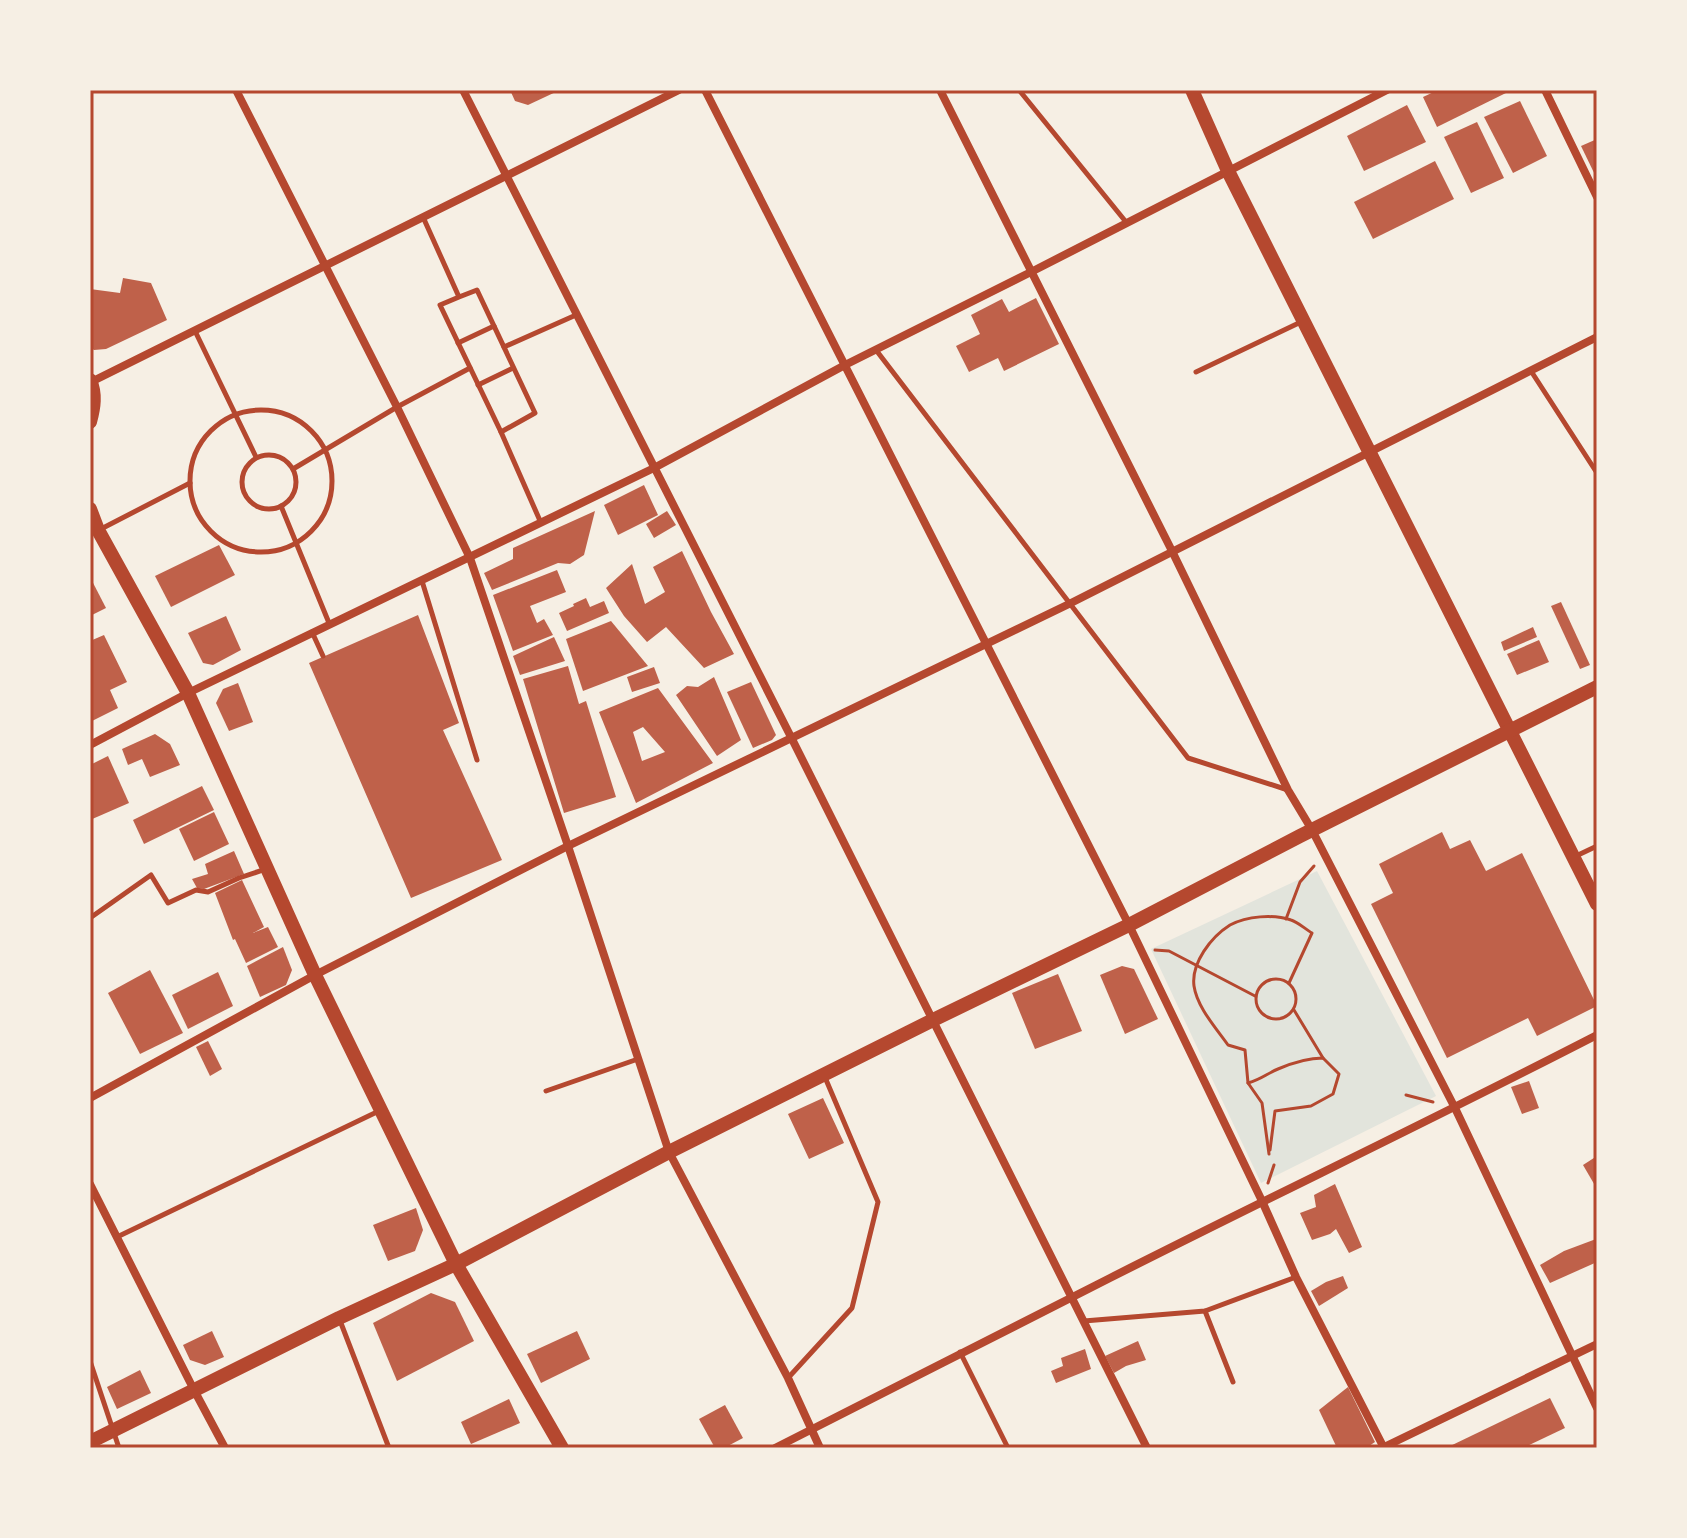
<svg xmlns="http://www.w3.org/2000/svg" width="1687" height="1538" font-family="Arial,sans-serif">
<style>
.green{fill:#e2e4dc}
.building{fill:#bf614a;fill-rule:evenodd}
.lines{fill:none;stroke-linecap:round;stroke-linejoin:round}
.path{stroke:#b5482f;stroke-width:3}
.service{stroke:#b5482f;stroke-width:5}
.minor{stroke:#b5482f;stroke-width:8}
.tertiary{stroke:#b5482f;stroke-width:14}
.secondary{stroke:#b5482f;stroke-width:14}
.neatline{fill:none;stroke:#b5482f;stroke-width:3}
</style>
<rect width="100%" height="100%" fill="#f6efe4"/>
<polygon class="green" points="1317,871 1436,1096 1261,1183 1151,949"/>
<g class="building">
<polygon points="510,90 560,90 528,105 515,101"/>
<polygon points="1438,90 1512,90 1437,127 1423,97"/>
<polygon points="1520,101 1547,156 1513,173 1484,117"/>
<polygon points="1407,105 1426,142 1364,171 1347,136"/>
<polygon points="1477,122 1504,178 1471,193 1444,137"/>
<polygon points="1597,139 1597,179 1581,146"/>
<polygon points="1435,161 1454,199 1373,239 1354,202"/>
<polygon points="123,278 151,283 167,320 106,349 94,350 90,347 90,289 120,293"/>
<polygon points="1036,298 1059,344 1004,371 998,358 969,372 956,346 980,334 971,315 1002,299 1009,312"/>
<polygon points="644,485 658,515 618,535 604,505"/>
<polygon points="595,511 584,555 570,564 558,563 492,590 484,573 513,559 513,548"/>
<polygon points="667,511 676,525 654,538 646,524"/>
<polygon points="219,545 235,575 171,607 155,576"/>
<polygon points="682,551 711,612 734,654 704,668 666,627 647,642 624,616 606,588 632,564 645,604 665,592 653,567"/>
<polygon points="557,570 566,592 530,606 537,623 544,619 553,635 513,651 493,595"/>
<polygon points="90,577 106,608 90,616"/>
<polygon points="586,598 590,607 604,601 609,613 567,631 559,613 574,606 573,604"/>
<polygon points="1561,602 1590,665 1580,669 1551,606"/>
<polygon points="418,615 459,723 443,730 502,860 411,898 309,663"/>
<polygon points="226,616 241,650 213,665 203,663 188,633"/>
<polygon points="611,621 648,666 583,691 566,639"/>
<polygon points="1533,627 1537,637 1504,651 1501,642"/>
<polygon points="104,635 127,682 110,690 118,708 90,722 90,641"/>
<polygon points="554,637 565,661 520,675 513,656"/>
<polygon points="1539,640 1549,662 1517,675 1507,654"/>
<polygon points="568,666 579,704 586,701 616,797 564,813 523,679"/>
<polygon points="654,667 660,683 632,692 627,677"/>
<polygon points="714,677 741,740 717,756 676,695 687,686 698,687"/>
<polygon points="751,682 776,735 772,740 753,748 727,692"/>
<polygon points="238,683 253,722 229,731 216,703 223,689"/>
<path d="M658 688 713 763 636 803 599 712ZM643 727 665 752 642 761 633 732Z"/>
<polygon points="155,734 170,744 180,765 150,777 142,759 128,765 122,749"/>
<polygon points="108,756 129,803 90,820 90,765"/>
<polygon points="202,786 214,810 144,844 133,820"/>
<polygon points="214,812 229,844 194,861 179,829"/>
<polygon points="1442,832 1450,849 1470,840 1486,871 1522,853 1597,1006 1537,1036 1528,1018 1447,1058 1371,904 1393,893 1379,864"/>
<polygon points="234,851 244,874 204,889 197,888 192,879 208,874 205,864"/>
<polygon points="242,880 264,927 253,933 268,927 278,947 246,963 235,939 233,940 215,893"/>
<polygon points="283,947 292,970 286,985 260,997 247,966"/>
<polygon points="1122,966 1134,969 1158,1019 1125,1034 1100,975"/>
<polygon points="150,970 183,1033 140,1054 108,993"/>
<polygon points="218,972 233,1006 188,1029 172,995"/>
<polygon points="1058,974 1082,1031 1035,1049 1012,993"/>
<polygon points="208,1041 222,1069 210,1076 196,1047"/>
<polygon points="1529,1081 1539,1108 1522,1114 1511,1087"/>
<polygon points="823,1098 844,1143 809,1159 788,1114"/>
<polygon points="1597,1156 1597,1189 1583,1165"/>
<polygon points="1335,1184 1362,1247 1349,1253 1336,1229 1330,1234 1312,1240 1300,1213 1316,1207 1314,1195"/>
<polygon points="416,1208 423,1230 415,1251 388,1261 373,1225"/>
<polygon points="1596,1239 1597,1262 1550,1283 1540,1265 1564,1251"/>
<polygon points="1343,1276 1348,1288 1319,1306 1311,1291 1326,1282"/>
<polygon points="431,1293 455,1302 474,1341 397,1381 373,1323"/>
<polygon points="212,1331 224,1357 205,1365 190,1360 183,1345"/>
<polygon points="577,1331 590,1359 541,1383 527,1354"/>
<polygon points="1138,1341 1146,1360 1126,1366 1114,1373 1105,1356"/>
<polygon points="1085,1349 1091,1369 1056,1383 1051,1371 1063,1366 1061,1358"/>
<polygon points="140,1370 151,1393 117,1409 107,1387"/>
<polygon points="1348,1387 1375,1442 1366,1448 1337,1448 1319,1410"/>
<polygon points="1550,1398 1565,1428 1523,1448 1446,1448"/>
<polygon points="509,1399 520,1423 471,1444 461,1422"/>
<polygon points="725,1405 743,1438 724,1448 715,1448 699,1419"/>
</g>
<g class="lines">
<g class="path">
<polyline points="1286,919 1300,882 1314,866"/>
<polyline points="1155,950 1169,951 1255,996"/>
<circle cx="1276" cy="999" r="20"/>
<polyline points="1294,1010 1323,1058"/>
<path d="M1248 1083C1262 1079 1266 1074 1278 1069 1292 1063 1308 1058 1323 1058L1339 1074 1333 1094 1311 1106 1275 1111 1270 1150"/>
<polyline points="1406,1095 1433,1102"/>
<path d="M1269 1154 1262 1103 1248 1083 1245 1050 1228 1045C1216 1028 1197 1007 1194 986 1191 963 1211 937 1230 925 1247 916 1273 914 1291 920 1298 922 1305 929 1312 933L1289 983"/>
<polyline points="1268,1183 1274,1165"/>
</g>
<g class="service">
<polyline points="1019,90 1126,222"/>
<polyline points="423,217 459,297 440,305 501,432 535,413 477,290 459,297"/>
<polyline points="195,331 256,457"/>
<polyline points="458,343 494,326"/>
<polyline points="504,347 576,315"/>
<polyline points="876,350 1188,758 1288,790"/>
<polyline points="1531,371 1597,473"/>
<polyline points="1196,372 1303,321"/>
<polyline points="478,385 513,368"/>
<circle cx="261" cy="481" r="71"/>
<polyline points="501,432 541,523"/>
<circle cx="269" cy="482" r="27"/>
<polyline points="293,469 397,407 470,368"/>
<polyline points="281,506 329,623"/>
<polyline points="99,530 190,483"/>
<polyline points="422,581 477,760"/>
<polyline points="312,632 323,656"/>
<polyline points="1576,856 1597,846"/>
<polyline points="90,918 151,875 168,903 196,890 208,892 239,878 266,869"/>
<polyline points="546,1091 638,1059"/>
<polyline points="117,1237 381,1110"/>
<polyline points="1205,1311 1233,1382"/>
<polyline points="339,1318 389,1448"/>
<polyline points="1084,1321 1205,1311 1296,1277"/>
<polyline points="960,1352 1008,1448"/>
<polyline points="90,1361 119,1448"/>
<polyline points="788,1378 852,1308 878,1202 824,1075"/>
</g>
<g class="minor">
<polyline points="236,90 397,407 470,558 568,846 669,1152 788,1378 820,1448"/>
<polyline points="463,90 791,737 1147,1448"/>
<polyline points="705,90 1129,925 1262,1201 1296,1277 1384,1448"/>
<polyline points="940,90 1172,551 1288,790 1312,830 1455,1108 1597,1408"/>
<polyline points="1545,90 1597,197"/>
<polyline points="91,382 679,90"/>
<polyline points="90,745 188,693 654,468 845,365 1031,272 1387,90"/>
<polyline points="90,1098 315,975 568,846 1069,604 1597,337"/>
<polyline points="90,1184 194,1390 225,1448"/>
<path d="M775 1448C887 1392 998 1334 1110 1278 1272 1196 1436 1118 1597 1035"/>
<polyline points="1382,1448 1597,1344"/>
</g>
<g class="tertiary">
<path d="M90 380C96 394 94 407 90 422"/>
<polyline points="90,509 98,530 188,693 315,975 456,1264 562,1448"/>
</g>
<g class="secondary">
<polyline points="1192,90 1228,171 1597,904"/>
<polyline points="90,1442 339,1318 456,1264 669,1152 933,1020 1129,925 1300,836 1597,687"/>
</g>
</g>
<rect width="1687" height="1538" fill="none" stroke="#f6efe4" stroke-width="184"/>
<rect x="92" y="92" width="1503" height="1354" class="neatline"/>
</svg>
